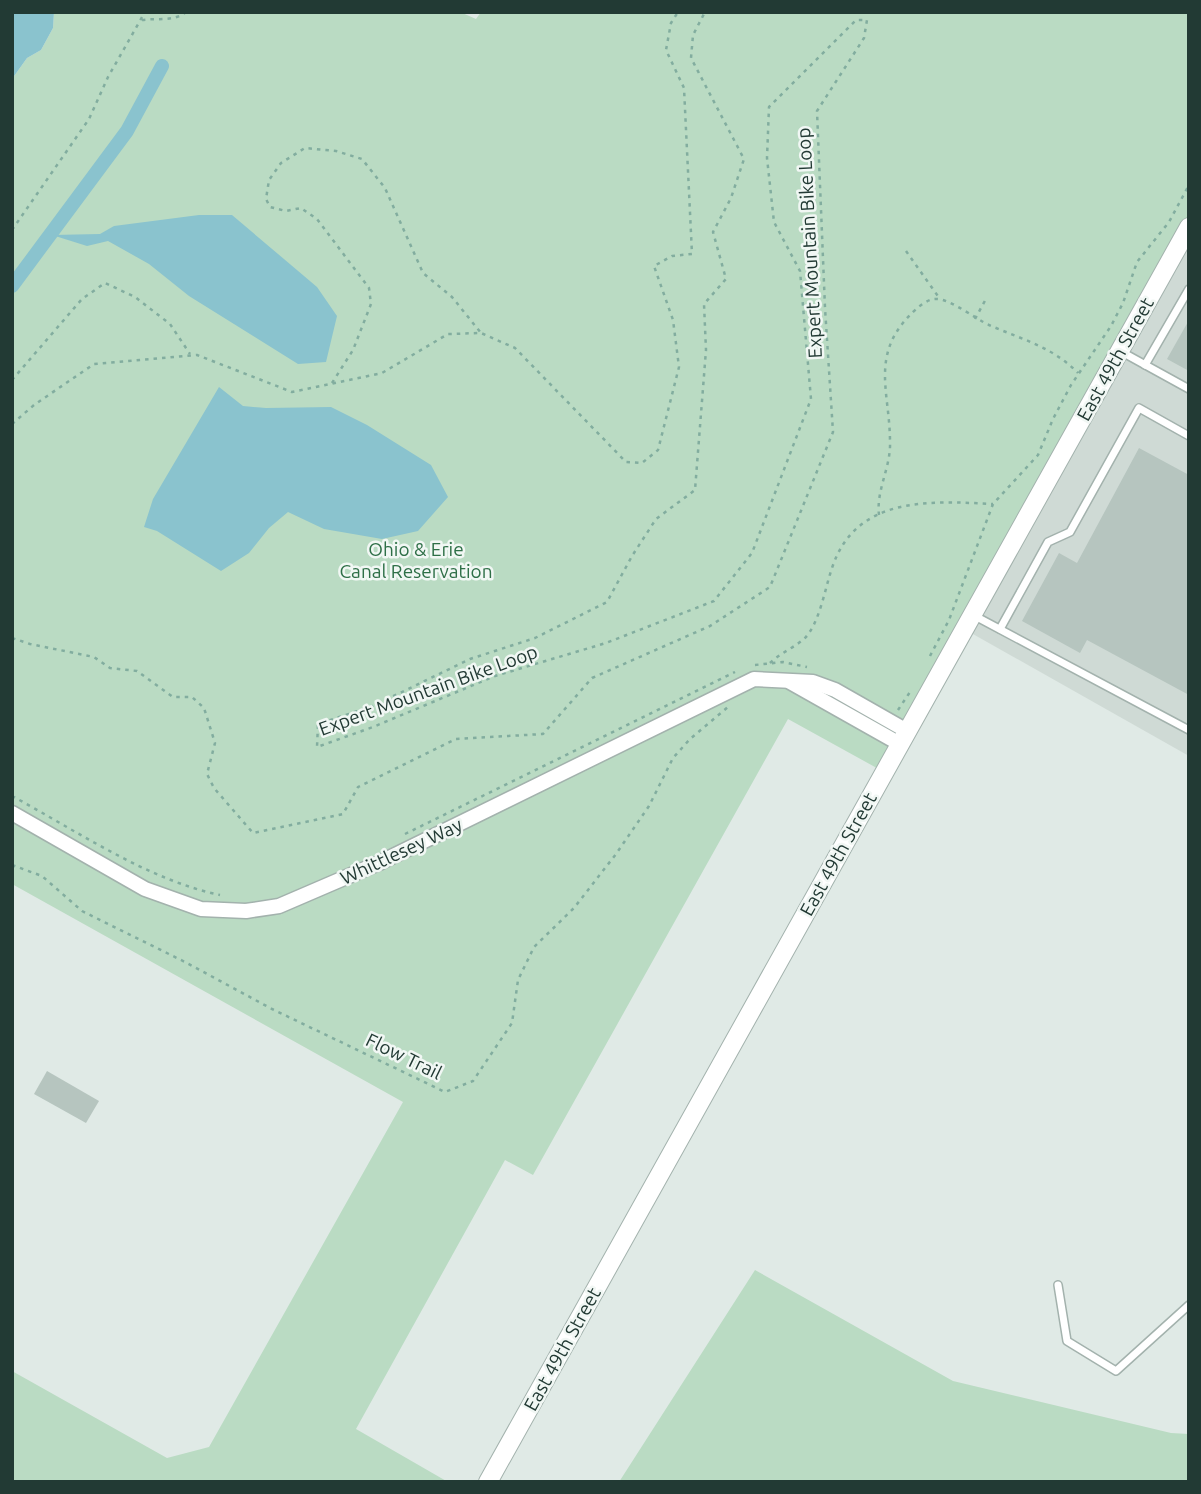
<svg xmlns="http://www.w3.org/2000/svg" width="1201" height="1494" font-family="Ubuntu,sans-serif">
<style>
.built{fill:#cfdad5}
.green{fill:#badbc3}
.water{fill:#8ac3ce}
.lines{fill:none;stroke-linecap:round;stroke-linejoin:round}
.canal{stroke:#8ac3ce;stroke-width:14}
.building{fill:#b6c5bf}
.service-casing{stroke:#a3b2ad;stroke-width:10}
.minor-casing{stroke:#a3b2ad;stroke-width:17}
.tertiary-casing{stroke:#a3b2ad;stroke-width:20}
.path{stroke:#82ad9f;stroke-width:2.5;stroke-dasharray:3.5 5;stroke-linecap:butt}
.service{stroke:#fff;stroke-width:7}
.minor{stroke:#fff;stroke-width:14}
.tertiary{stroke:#fff;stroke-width:18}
.labels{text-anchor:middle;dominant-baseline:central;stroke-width:5;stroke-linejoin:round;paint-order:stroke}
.street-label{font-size:19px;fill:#223a34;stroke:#f1f7f4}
.park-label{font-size:19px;fill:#2e6f47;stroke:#f1f7f4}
</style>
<rect width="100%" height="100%" fill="#e0eae6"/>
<polygon class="built" points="1189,227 1189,756 964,629"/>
<g class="green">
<polygon points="54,12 460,12 476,19 481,12 1189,12 1189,227 884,772 788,719 533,1175 505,1160 356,1429 448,1482 12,1482 12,1371 167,1458 209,1447 403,1102 12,884 12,79 27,58 41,50 53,28"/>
<polygon points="755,1270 953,1381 1171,1433 1189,1434 1189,1482 619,1482"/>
</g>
<g class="water">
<polygon points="12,12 54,12 53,28 41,50 27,58 12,79"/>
<polygon points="199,215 232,215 317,287 337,316 326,362 298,364 189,296 149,264 108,241 87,246 52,235 100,234 114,226"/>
<polygon points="219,387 243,406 266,408 331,407 367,425 431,465 448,497 418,531 382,539 324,529 288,512 269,528 249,553 221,571 157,531 144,527 153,499"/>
</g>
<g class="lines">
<polyline class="canal" points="12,286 127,131 162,66"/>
</g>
<g class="building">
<polygon points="1189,320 1189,371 1167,359"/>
<polygon points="1139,448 1189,475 1189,695 1087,640 1080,653 1022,621 1059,553 1077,563"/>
<polygon points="47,1071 99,1101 86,1123 34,1094"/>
</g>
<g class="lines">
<g class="service-casing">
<g id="service">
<polyline points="1120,351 1189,389"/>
<polyline points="1145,365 1189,289"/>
<polyline points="973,615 1189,730"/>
<polyline points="1000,629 1048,542 1070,532 1139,408 1189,436"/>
<polyline points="1058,1285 1067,1341 1116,1371 1189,1305"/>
</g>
</g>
<g class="minor-casing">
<g id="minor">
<polyline points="790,682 900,744"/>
<polyline points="12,813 145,889 201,909 246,911 279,906 379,863 754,679 813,682 835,690 907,731"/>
</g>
</g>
<g class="tertiary-casing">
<polyline id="tertiary" points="488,1482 1189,227"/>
</g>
<g class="path">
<path d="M142 20C156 18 174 22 186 12"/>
<polyline points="12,230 89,119 108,77 145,12"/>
<polyline points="906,251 940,299"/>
<polyline points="975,319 987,297"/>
<polyline points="12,380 82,299 105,283 135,297 170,324 190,354"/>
<polyline points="332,383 353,350 371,304 369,288 317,219 301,208 286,211 270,207 266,199 269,180 281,163 305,148 336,151 362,159 385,188 423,273 452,297 481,333"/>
<polyline points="12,424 34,405 94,364 197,355 292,392 382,373 448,334 481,333 515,348 626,462 642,463 658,450 679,367 673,320 654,266 672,256 692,254 684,88 666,50 671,23 678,12"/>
<path d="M879 515C876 490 891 467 890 442 890 393 870 356 910 315 916 309 927 298 937 299 950 299 976 319 989 325 1021 339 1053 347 1078 373"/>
<polyline points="12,638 30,644 94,657 110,668 137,671 173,697 192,697 204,708 215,743 207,774 214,788 253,833 343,814 358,787 456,739 543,734 592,678 710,626 770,587 833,432 825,308 817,111 864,38 867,20 856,20 769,107 767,158 774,222 800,271 811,399 752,553 714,601 606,643 495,676 373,727 317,747 318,724 373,706 470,659 535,638 607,602 632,556 656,519 695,490 706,350 704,304 726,279 713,232 731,198 744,159 691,58 693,35 705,12"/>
<polyline points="930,656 949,620 993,504 1038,455 1053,419 1071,385 1111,326 1123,303 1137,262 1169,222 1189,185"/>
<path d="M770 663C780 653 794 648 805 638 820 622 825 588 832 568 856 495 931 501 993 504"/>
<polyline points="755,665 783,662 807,667"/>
<polyline points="898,710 912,689"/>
<path d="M12 796C77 831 148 880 220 895"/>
<polyline points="405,834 735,672"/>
<polyline points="12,865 42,876 82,911 185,962 272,1009 445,1092 473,1081 512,1023 518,980 534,947 574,908 616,854 649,806 673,758 690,739 728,707"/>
</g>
<use href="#service" class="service"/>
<use href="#minor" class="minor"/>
<use href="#tertiary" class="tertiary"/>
</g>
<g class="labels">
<g class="street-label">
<text transform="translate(809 243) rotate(-93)">Expert Mountain Bike Loop</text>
<text transform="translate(1115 359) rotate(-61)">East 49th Street</text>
<text transform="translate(428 690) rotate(-20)">Expert Mountain Bike Loop</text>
<text transform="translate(401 851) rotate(-25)">Whittlesey Way</text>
<text transform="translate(838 854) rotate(-61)">East 49th Street</text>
<text transform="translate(404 1056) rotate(26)">Flow Trail</text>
<text transform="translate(562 1349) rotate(-61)">East 49th Street</text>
</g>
<g class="park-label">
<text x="416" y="549">Ohio &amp; Erie<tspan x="416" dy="22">Canal Reservation</tspan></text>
</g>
</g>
<rect width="1201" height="1494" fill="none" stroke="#223a34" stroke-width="28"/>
</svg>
